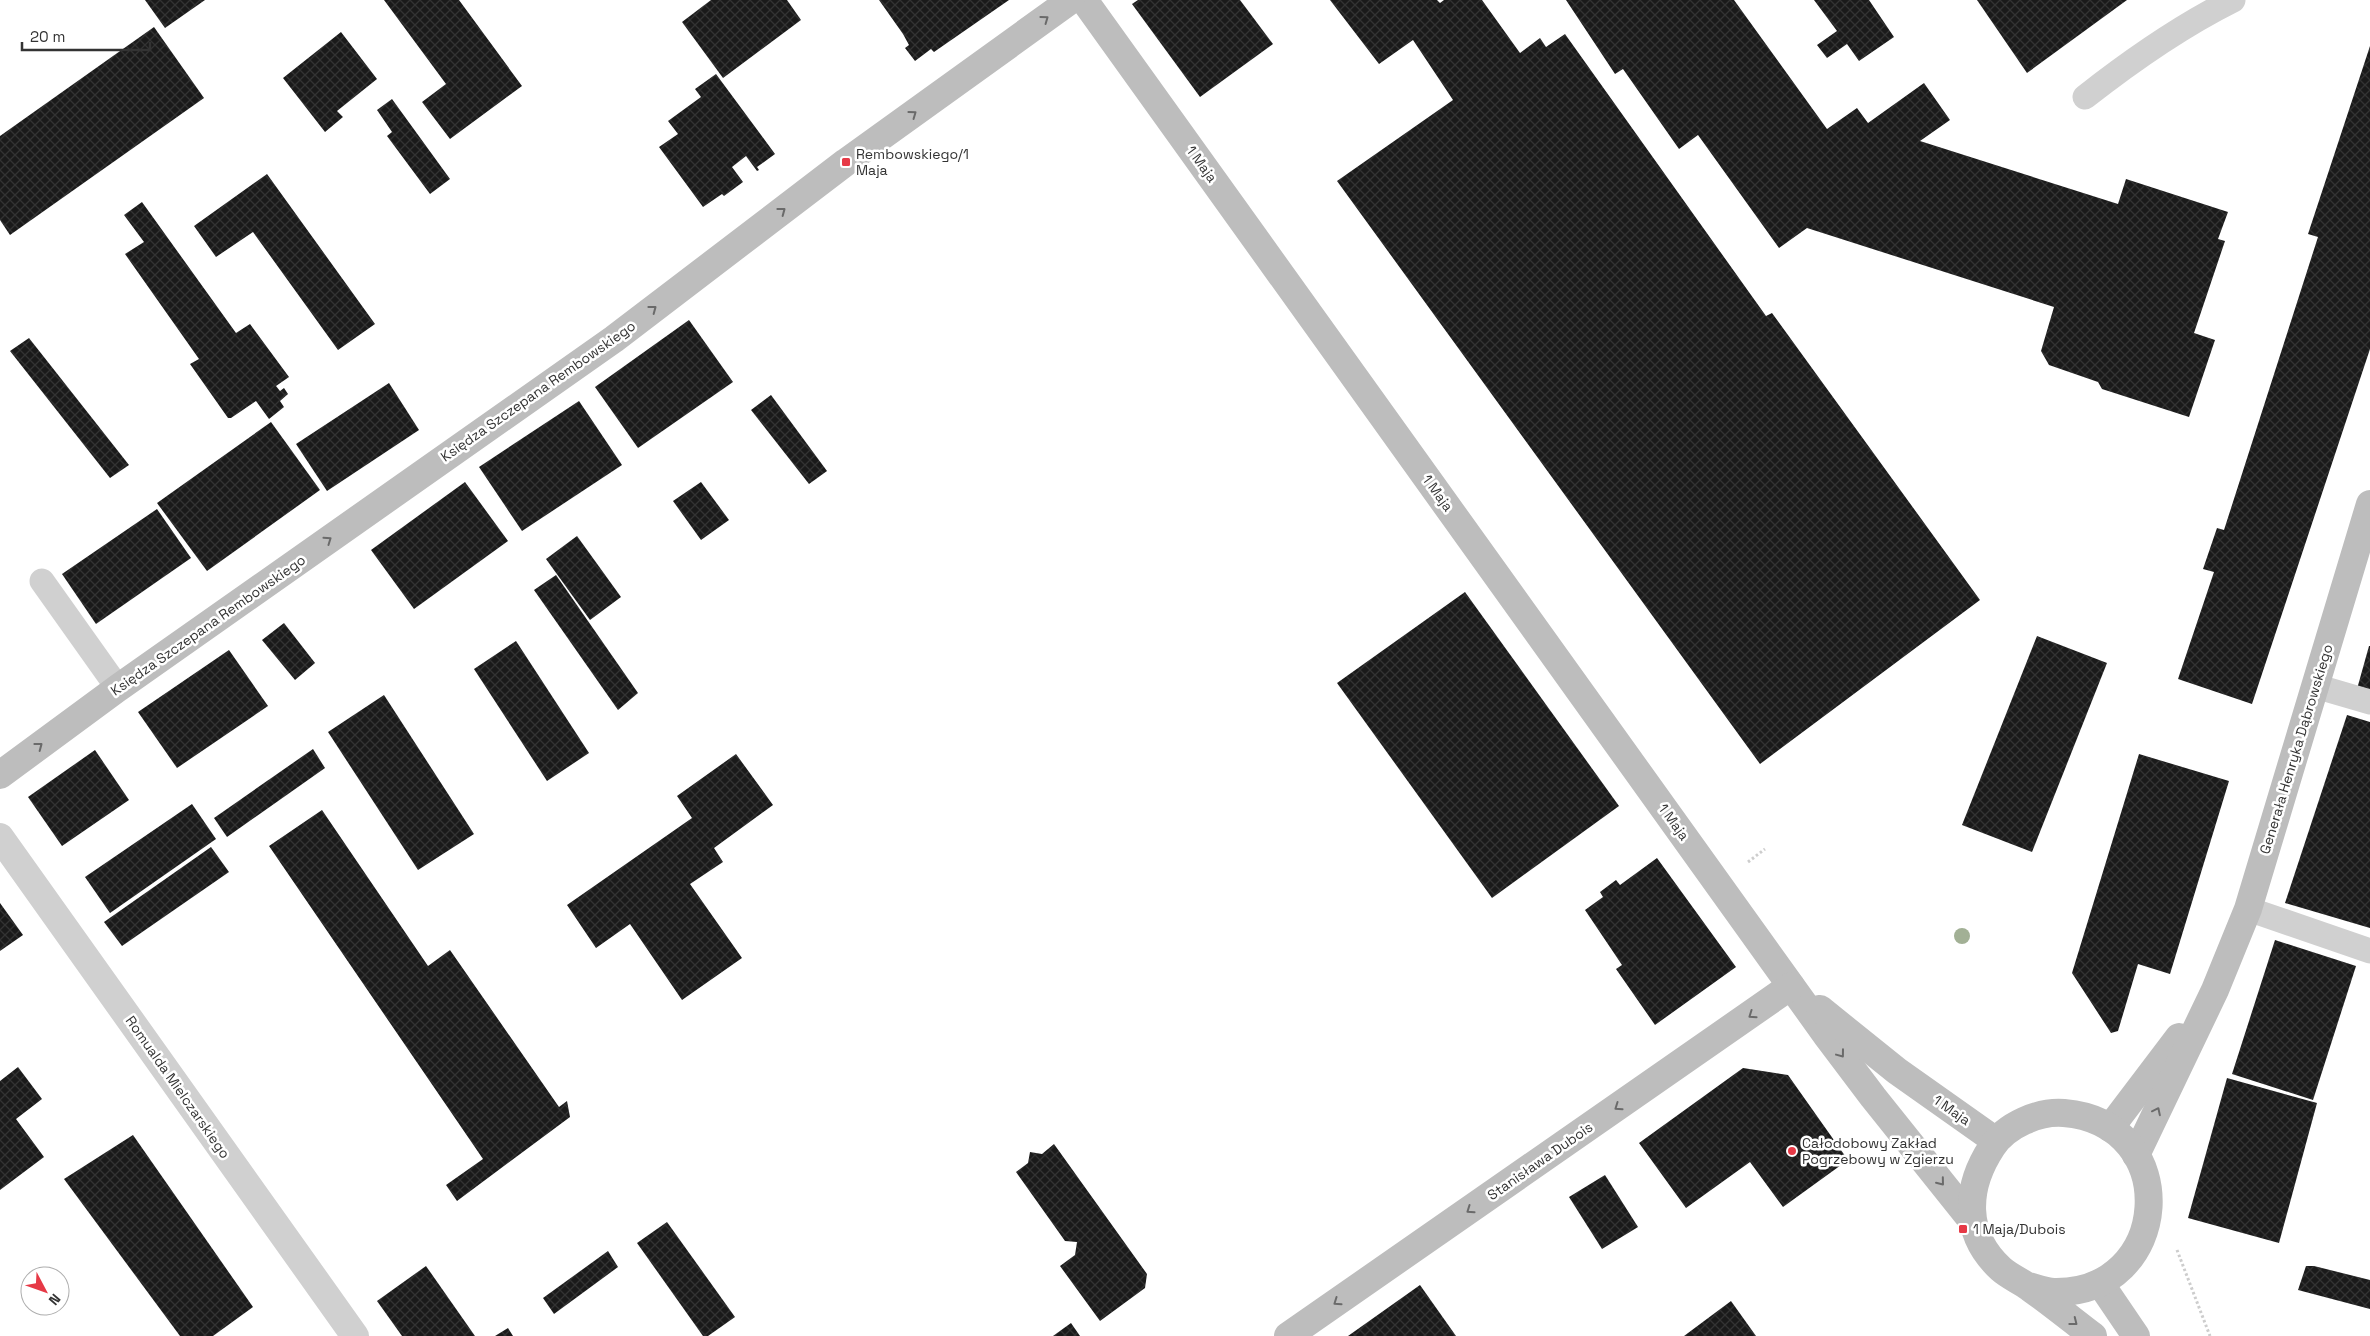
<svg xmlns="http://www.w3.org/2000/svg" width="2370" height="1336" font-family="'Space Grotesk',sans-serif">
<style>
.building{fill:url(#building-cross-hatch)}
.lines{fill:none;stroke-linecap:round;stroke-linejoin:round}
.path{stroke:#cdcdcd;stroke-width:3;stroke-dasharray:2.5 2.5;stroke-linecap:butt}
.lane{stroke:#d0d0d0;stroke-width:25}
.street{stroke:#d0d0d0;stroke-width:28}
.secondary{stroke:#bdbdbd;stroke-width:28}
.tree{fill:#a2b095}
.oneway{stroke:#6a6a6a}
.poi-dot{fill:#e63946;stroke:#fff;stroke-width:2}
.labels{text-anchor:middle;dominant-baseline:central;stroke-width:5;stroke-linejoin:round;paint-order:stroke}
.poi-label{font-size:14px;fill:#333;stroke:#fff;text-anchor:start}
.street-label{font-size:14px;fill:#333;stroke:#fff}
</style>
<defs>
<pattern id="building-cross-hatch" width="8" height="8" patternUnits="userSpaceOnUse" patternTransform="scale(1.25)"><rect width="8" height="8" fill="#1a1a1a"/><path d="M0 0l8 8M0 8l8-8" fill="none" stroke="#333"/></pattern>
</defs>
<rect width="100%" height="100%" fill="#fff"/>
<g class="building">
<polygon points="145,0 205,0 165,28"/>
<polygon points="384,0 459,0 522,86 450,139 422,102 446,84"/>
<polygon points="711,0 787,0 801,20 723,78 682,22"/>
<polygon points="879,0 1009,0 934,52 931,49 915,61 905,48 909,45 903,34"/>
<polygon points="1138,0 1240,0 1273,44 1200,97 1132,4"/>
<polygon points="1330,0 1437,0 1440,3 1444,0 1482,0 1520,53 1540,38 1546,47 1565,34 1766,316 1772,313 1980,600 1760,764 1337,181 1453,100 1413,40 1379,64"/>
<polygon points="1566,0 1734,0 1827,129 1857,108 1868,123 1924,83 1950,120 1920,141 2118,204 2126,179 2228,212 2218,239 2225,241 2194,333 2215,340 2189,417 2102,389 2098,382 2049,365 2041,351 2054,307 1807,228 1779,248 1698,135 1679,149 1623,69 1615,74"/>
<polygon points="1814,0 1869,0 1894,37 1859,61 1847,44 1827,58 1817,45 1837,31"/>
<polygon points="1977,0 2127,0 2027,73"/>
<polygon points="154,27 204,98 10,235 0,220 0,136"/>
<polygon points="341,32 377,79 337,111 343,117 325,132 283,78"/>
<polygon points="2370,46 2370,349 2252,704 2178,679 2214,572 2203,569 2217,528 2224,530 2318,237 2308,234"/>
<polygon points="716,74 775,154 757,167 759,170 757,171 746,156 732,167 743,182 724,196 722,194 703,207 659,147 678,134 668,121 701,97 695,89"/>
<polygon points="392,99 450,179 430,194 387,136 392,132 377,110"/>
<polygon points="267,174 375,324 338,350 253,232 216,257 194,226"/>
<polygon points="142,202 236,333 250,324 289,377 276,386 280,391 284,388 288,394 280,401 284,407 269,419 256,401 231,418 228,418 190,364 199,359 125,254 144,242 124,215"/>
<polygon points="689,320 733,382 638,448 595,387"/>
<polygon points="29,338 129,465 110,478 10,351"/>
<polygon points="389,383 419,430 327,491 296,444"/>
<polygon points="771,395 827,471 809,484 751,410"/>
<polygon points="579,401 622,465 522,531 479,467"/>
<polygon points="271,422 320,490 207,571 157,503"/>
<polygon points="465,482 508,541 414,609 371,550"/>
<polygon points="701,482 729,520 701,540 673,501"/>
<polygon points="157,509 191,558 96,624 62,574"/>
<polygon points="577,536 621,597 590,620 546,559"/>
<polygon points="556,575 638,693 618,710 534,590"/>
<polygon points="1465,592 1619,806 1492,898 1337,683"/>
<polygon points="284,623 315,663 295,680 262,640"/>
<polygon points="2037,636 2107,663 2032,852 1962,825"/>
<polygon points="516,641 589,753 547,781 474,669"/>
<polygon points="2369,646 2370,646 2370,692 2357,689"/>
<polygon points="229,650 268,706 177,768 138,712"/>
<polygon points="384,695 474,834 418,870 328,732"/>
<polygon points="2347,715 2370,722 2370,928 2285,903"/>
<polygon points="313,749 325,768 227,837 214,818"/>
<polygon points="95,750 129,800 62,846 28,797"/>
<polygon points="736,754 773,805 714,848 723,862 690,884 742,958 682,1000 630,924 596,948 567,905 692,818 677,796"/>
<polygon points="2139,754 2229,781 2170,974 2138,964 2118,1031 2111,1033 2072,973"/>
<polygon points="192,804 216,839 110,913 85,877"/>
<polygon points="322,810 428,966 450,950 559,1107 567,1101 570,1117 457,1201 446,1185 483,1159 269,846"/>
<polygon points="211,847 229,872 122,946 104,922"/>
<polygon points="1657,858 1736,967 1655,1025 1616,969 1622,965 1585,910 1603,897 1600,892 1616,880 1620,885"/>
<polygon points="0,903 23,935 0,951"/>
<polygon points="2275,940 2356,966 2313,1100 2232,1074"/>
<polygon points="18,1067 42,1099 16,1119 44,1157 0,1190 0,1081"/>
<polygon points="1743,1068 1788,1075 1848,1160 1783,1207 1750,1162 1686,1208 1639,1143"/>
<polygon points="2227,1078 2317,1103 2279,1243 2188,1218"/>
<polygon points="133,1135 253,1307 213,1336 180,1336 64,1179"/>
<polygon points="1054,1144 1147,1274 1145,1288 1100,1321 1060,1266 1075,1255 1077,1242 1065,1241 1016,1172 1028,1163 1030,1152 1042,1154"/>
<polygon points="1605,1175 1638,1227 1602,1249 1569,1197"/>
<polygon points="667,1222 735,1317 708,1336 703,1336 637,1243"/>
<polygon points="608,1251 618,1267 554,1314 543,1298"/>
<polygon points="426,1266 475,1336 402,1336 377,1301"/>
<polygon points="2306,1266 2314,1266 2370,1280 2370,1309 2298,1290"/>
<polygon points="1420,1285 1456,1336 1348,1336"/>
<polygon points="1731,1301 1756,1336 1684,1336"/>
<polygon points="1071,1323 1080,1336 1053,1336"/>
<polygon points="508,1328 513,1336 495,1336"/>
</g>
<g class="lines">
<g class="path">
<polyline points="1748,862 1765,849"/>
<polyline points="2177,1250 2210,1336"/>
</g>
<g class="lane">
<path d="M2085 97C2132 60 2179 27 2233 0"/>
<polyline points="42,581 118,688"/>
<polyline points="2315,686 2370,702"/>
<polyline points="2248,909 2370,951"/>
</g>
<polyline class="street" points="0,837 355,1336"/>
<g class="secondary">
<polyline points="1084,0 1827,1036 1873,1097 1973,1222"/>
<polyline points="0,775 118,688 614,339 846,162 1071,0"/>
<polyline points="1820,1009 1897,1071 1996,1141"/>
<polyline points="2110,1128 2179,1037"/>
<polyline points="2136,1155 2215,990 2248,909 2370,504"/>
<polyline points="2100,1283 2136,1336"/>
<path d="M2028 1286C2036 1288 2045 1291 2053 1292 2173 1295 2184 1123 2064 1113 2039 1111 2006 1125 1992 1147 1965 1188 1963 1234 2001 1269 2010 1277 2021 1281 2030 1288 2051 1303 2072 1320 2093 1336"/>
<polyline points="1288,1336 1791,986"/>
</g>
</g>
<circle class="tree" cx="1962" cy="936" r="8"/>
<defs><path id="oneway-chevron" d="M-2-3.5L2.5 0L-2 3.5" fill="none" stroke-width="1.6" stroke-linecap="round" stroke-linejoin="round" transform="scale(1.25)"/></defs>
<g class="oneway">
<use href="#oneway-chevron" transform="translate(1045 19) rotate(-36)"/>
<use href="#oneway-chevron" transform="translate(913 114) rotate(-36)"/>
<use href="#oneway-chevron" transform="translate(782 211) rotate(-37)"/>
<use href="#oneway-chevron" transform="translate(653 309) rotate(-37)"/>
<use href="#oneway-chevron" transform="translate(328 540) rotate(-35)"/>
<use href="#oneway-chevron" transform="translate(39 746) rotate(-37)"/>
<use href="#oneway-chevron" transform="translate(1752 1015) rotate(145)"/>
<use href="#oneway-chevron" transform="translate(1841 1054) rotate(53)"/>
<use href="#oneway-chevron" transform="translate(1618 1107) rotate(145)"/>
<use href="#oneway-chevron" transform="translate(2157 1111) rotate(-64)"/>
<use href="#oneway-chevron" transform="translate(1941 1182) rotate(51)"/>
<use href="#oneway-chevron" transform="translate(1470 1210) rotate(145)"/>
<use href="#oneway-chevron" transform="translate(1337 1302) rotate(145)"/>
<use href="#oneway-chevron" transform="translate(2074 1322) rotate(38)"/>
</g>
<g class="poi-dot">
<rect x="841" y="157" width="10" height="10" rx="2.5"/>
<circle cx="1792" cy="1151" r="5"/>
<rect x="1958" y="1224" width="10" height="10" rx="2.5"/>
</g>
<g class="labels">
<g class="poi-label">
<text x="856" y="154">Rembowskiego/1<tspan x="856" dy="16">Maja</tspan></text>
<text x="1802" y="1143">Całodobowy Zakład<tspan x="1802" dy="16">Pogrzebowy w Zgierzu</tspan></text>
<text x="1973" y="1229">1 Maja/Dubois</text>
</g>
<g class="street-label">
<text transform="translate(1202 164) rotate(54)">1 Maja</text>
<text transform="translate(538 391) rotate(-35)">Księdza Szczepana Rembowskiego</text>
<text transform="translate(1438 493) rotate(54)">1 Maja</text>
<text transform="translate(208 625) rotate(-35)">Księdza Szczepana Rembowskiego</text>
<text transform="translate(2296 749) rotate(-73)">Generała Henryka Dąbrowskiego</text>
<text transform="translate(1674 822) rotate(54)">1 Maja</text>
<text transform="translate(178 1087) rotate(55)">Romualda Mielczarskiego</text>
<text transform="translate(1952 1110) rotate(35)">1 Maja</text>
<text transform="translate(1540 1161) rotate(-35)">Stanisława Dubois</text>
</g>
</g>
<g transform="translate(45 1291) rotate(131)"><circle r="24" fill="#ffffff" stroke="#adadad"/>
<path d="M0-4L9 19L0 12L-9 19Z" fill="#e63946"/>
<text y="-8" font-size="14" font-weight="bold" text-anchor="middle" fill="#333333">N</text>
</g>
<path d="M22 42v8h128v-8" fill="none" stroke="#333333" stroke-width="2.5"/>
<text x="30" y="42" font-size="15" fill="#333333" stroke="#ffffff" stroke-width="4" paint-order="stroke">20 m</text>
</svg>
